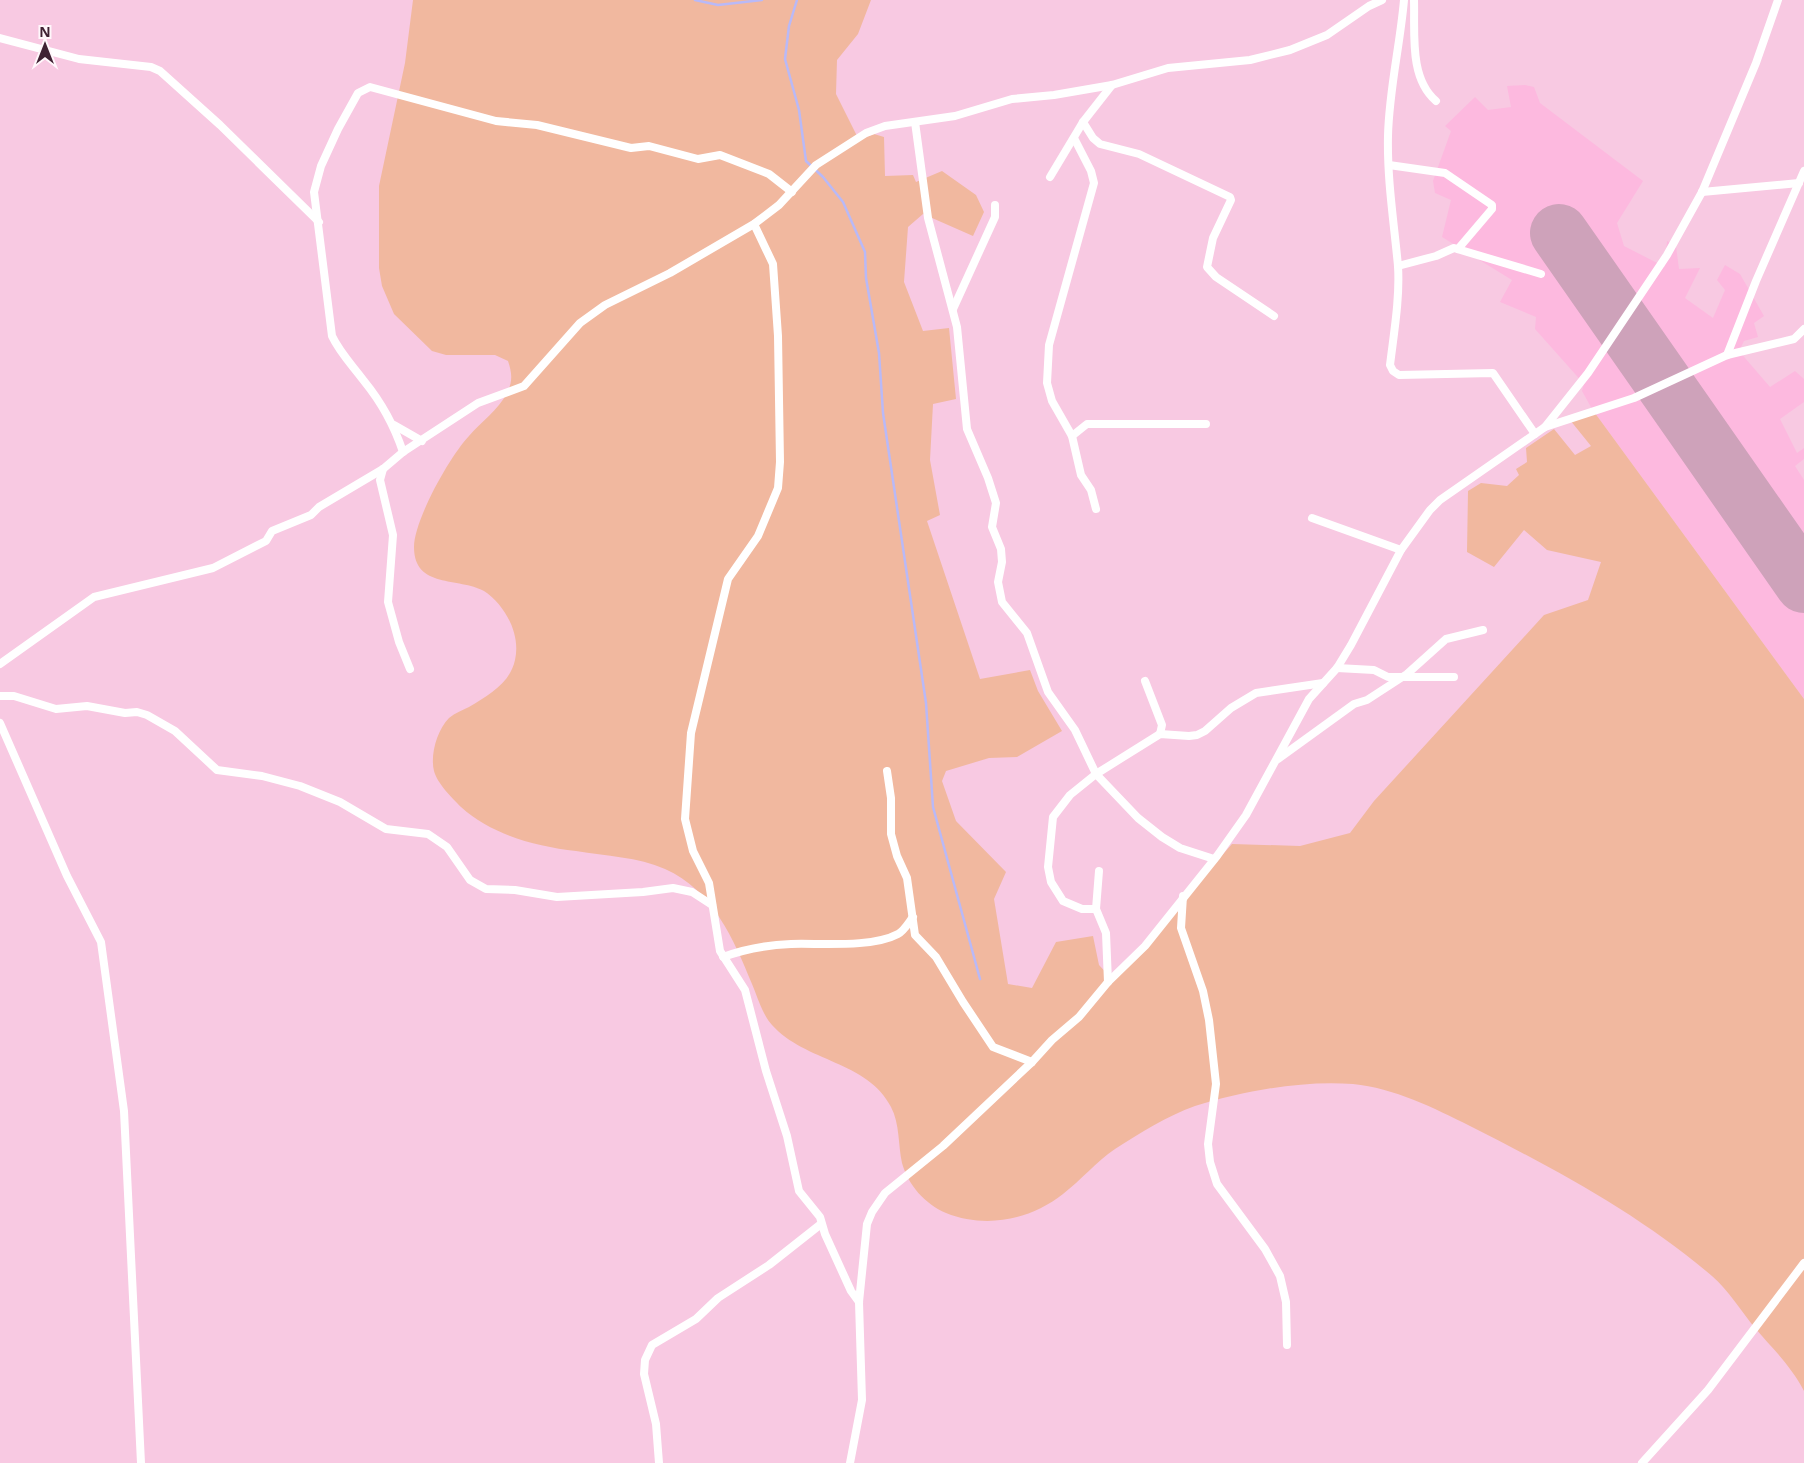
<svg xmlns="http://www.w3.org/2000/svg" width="1804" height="1463" font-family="'Open Sans',sans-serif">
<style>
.built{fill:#fdb9df}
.green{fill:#f1b89f}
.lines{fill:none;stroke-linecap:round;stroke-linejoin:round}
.stream{stroke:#b9b9f7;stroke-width:2.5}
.runway{stroke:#cea2ba;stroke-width:58}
.street{stroke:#fff;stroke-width:8}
</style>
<rect width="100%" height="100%" fill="#f8c9e2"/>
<polygon class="built" points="1525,85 1534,87 1540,103 1643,181 1617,223 1624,246 1665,267 1667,241 1676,246 1679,269 1700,268 1685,298 1713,318 1725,290 1717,280 1725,265 1740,274 1764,316 1754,323 1758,337 1744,341 1739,351 1770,387 1795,371 1804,379 1804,402 1780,419 1797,453 1804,448 1804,459 1795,466 1804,480 1804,699 1592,409 1582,391 1584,384 1535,329 1536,317 1500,302 1512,280 1442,237 1451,200 1435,193 1433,181 1451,131 1445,126 1475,97 1488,110 1511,107 1507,86"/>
<path class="green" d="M413 0H871L858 34 837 60 836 94 859 140 874 134 884 137 885 176 913 175 916 182 942 171 976 195 984 212 973 236 923 214 908 227 904 282 923 331 949 328 956 399 933 404 930 460 940 515 927 521 980 679 1030 670 1038 691 1062 731 1017 757 989 758 946 771 942 781 956 821 1006 872 994 899 1008 984 1032 988 1056 942 1093 936 1099 965 1112 979 1232 844 1300 846 1350 833 1374 801 1544 615 1588 600 1601 562 1547 550 1524 530 1494 567 1467 552 1468 491 1481 483 1507 486 1519 475 1516 469 1527 462 1526 448 1554 429 1575 455 1591 446 1570 420 1592 409 1804 699V1391C1791 1366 1773 1349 1755 1328 1741 1311 1729 1291 1712 1276 1639 1214 1555 1169 1470 1126 1434 1108 1394 1088 1353 1084 1302 1080 1244 1091 1195 1106 1167 1116 1140 1133 1115 1149 1096 1162 1081 1180 1063 1194 1030 1220 986 1229 946 1213 925 1204 908 1185 902 1163 898 1145 900 1124 891 1107 868 1061 805 1062 772 1025 762 1014 758 998 752 984 734 940 713 890 665 869 638 857 606 856 576 851 535 846 492 835 461 807 452 798 437 783 434 771 430 755 437 730 449 718 455 713 463 710 469 707 489 695 510 683 515 660 521 634 505 605 484 591 459 577 414 589 414 547 414 520 450 456 469 436 481 422 498 410 507 393 513 381 512 373 508 361L495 355H446L432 351 394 314 382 286 379 268V186L405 63Z"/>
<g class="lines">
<g class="stream">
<polyline points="695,0 718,5 762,0"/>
<polyline points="797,0 789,26 785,59 799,110 806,161 823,177 843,202 865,252 866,278 879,353 883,413 926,703 933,807 980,979"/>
</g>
<polyline class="runway" points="1559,233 1804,584"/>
<g class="street">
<path d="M1404 0C1400 46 1389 90 1388 136 1387 179 1394 223 1398 266 1400 298 1394 332 1390 365L1393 371 1399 375 1493 373 1535 434"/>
<path d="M1414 0C1415 33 1409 78 1436 101"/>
<polyline points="0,38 79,59 151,67 160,71 220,125 319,222"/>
<polyline points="915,122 928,218 957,327 967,429 988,478 996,503 992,527 1001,549 1002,562 998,582 1002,602 1027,633 1048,692 1075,730 1096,774 1138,818 1162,837 1180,848 1214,859"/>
<polyline points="1083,122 1093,138 1100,144 1139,154 1230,197 1231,200 1213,238 1207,267 1216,277 1274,316"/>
<polyline points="1074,138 1091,171 1094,183 1049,345 1047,383 1052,401 1072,436 1081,475 1091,490 1096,509"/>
<polyline points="1389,165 1445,173 1492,205 1492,209 1458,249"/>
<polyline points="1050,177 1083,122 1112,85"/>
<polyline points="1702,192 1799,183"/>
<polyline points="754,224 773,264 778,336 780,462 778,488 758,536 728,579 691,733 685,819 693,851 709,883 720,951 745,990 766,1071 787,1136 799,1191 820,1217 825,1234 851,1291 859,1302"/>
<polyline points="1398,266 1436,256 1454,248 1541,274"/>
<polyline points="953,309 995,217 995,205"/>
<polyline points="1727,355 1756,281 1804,171"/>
<polyline points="394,425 422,441"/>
<polyline points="1545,427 1588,373 1667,255 1702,192 1756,63 1778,0"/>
<polyline points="1072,436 1087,424 1206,424"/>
<path d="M403 452C394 425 382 403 364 381 353 366 340 353 332 336L314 192 321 166 338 129 358 93 370 87 496 121 537 125 631 148 649 146 698 159 720 155 769 174 792 192"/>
<polyline points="383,469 380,480 393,535 388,602 399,642 410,669"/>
<polyline points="1312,518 1401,550"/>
<polyline points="0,664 94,597 213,568 266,541 272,531 311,515 319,507 383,469 403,452 478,403 524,386 580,323 605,305 670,273 754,224 779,205 816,165 866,133 885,126 955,116 1012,99 1054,95 1112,85 1168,68 1250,60 1290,50 1327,35 1369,6 1382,0"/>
<polyline points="1337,668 1374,670 1388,677 1454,677"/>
<polyline points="1145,681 1162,725 1160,734"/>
<polyline points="0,696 14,696 56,709 87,706 125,713 137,712 147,715 175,731 217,770 262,776 300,786 340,802 386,829 428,834 447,847 470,880 486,889 515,890 557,897 643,892 673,888 692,892 712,905"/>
<polyline points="0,723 67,876 101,942 124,1111 141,1463"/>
<polyline points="1278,759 1354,704 1367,700 1407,674 1446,639 1483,630"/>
<polyline points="887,771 891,798 891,834 897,856 907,878 915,935 936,957 963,1002 993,1047 1032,1062"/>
<polyline points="1099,871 1096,909 1106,933 1108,982"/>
<polyline points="1183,896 1181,928 1203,991 1209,1020 1216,1084 1208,1144 1210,1162 1217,1184 1265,1249 1280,1276 1286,1302 1287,1345"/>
<polyline points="1096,909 1082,909 1063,901 1051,882 1048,867 1053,817 1070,795 1096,774 1160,734 1189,736 1197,735 1205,731 1231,708 1256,693 1323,683"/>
<path d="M723 957C745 949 767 945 791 944 820 943 872 948 898 934 904 931 909 922 913 917"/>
<polyline points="659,1463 656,1424 644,1374 645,1360 652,1345 696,1319 718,1298 769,1265 821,1224"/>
<polyline points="850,1463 862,1400 859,1302 867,1224 872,1212 885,1193 943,1146 1032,1062 1052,1040 1079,1017 1108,982 1145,946 1217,856 1246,815 1309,699 1337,668 1351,645 1401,550 1430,510 1440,500 1545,427 1634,398 1727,355 1794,339 1804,329"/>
<polyline points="1642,1463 1708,1390 1804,1263"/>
</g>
</g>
<g transform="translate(45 45)" stroke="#fff7fb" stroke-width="4" paint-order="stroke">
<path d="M0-4L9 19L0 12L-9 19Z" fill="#3f2233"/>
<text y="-8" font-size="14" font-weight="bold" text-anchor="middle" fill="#3f2233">N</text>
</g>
</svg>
